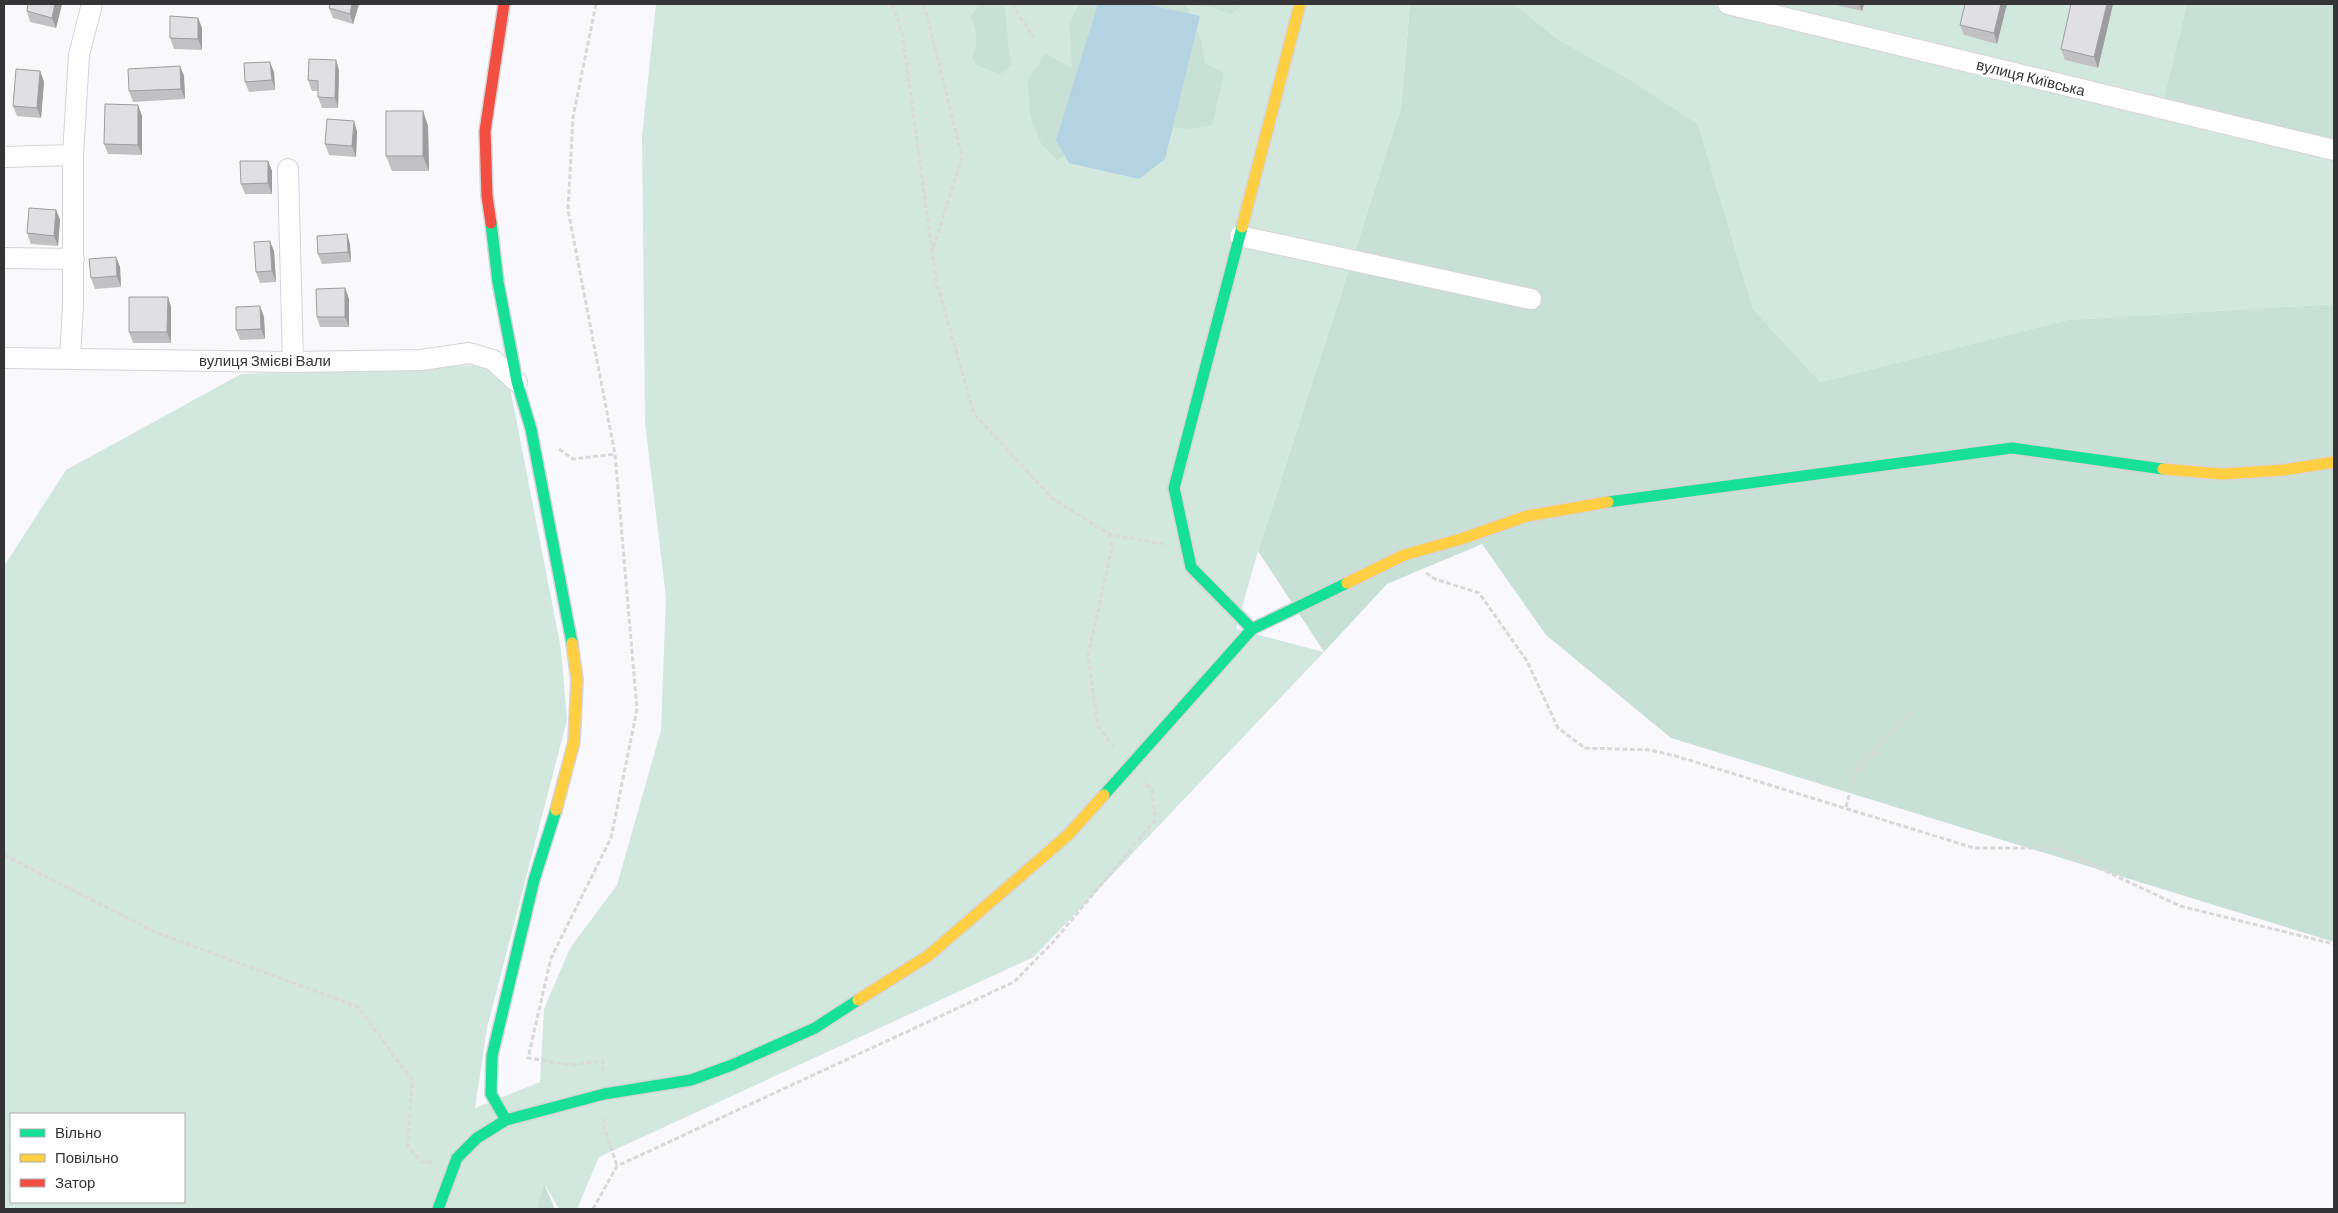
<svg xmlns="http://www.w3.org/2000/svg" width="2338" height="1213" font-family="Barlow,sans-serif">
<style>
.green{fill:#d2e8de;fill-rule:evenodd}
.forest{fill:#c8e0d5}
.water{fill:#b3d2e2}
.lines{fill:none;stroke-linecap:round;stroke-linejoin:round}
.street-casing{stroke:#d5d5d9;stroke-width:22}
.fast-casing{stroke:#d5d5d9;stroke-width:14}
.slow-casing{stroke:#d5d5d9;stroke-width:14}
.jam-casing{stroke:#d5d5d9;stroke-width:14}
.path{stroke:#d9d9da;stroke-width:3;stroke-dasharray:5 2.5;stroke-linecap:butt}
.street{stroke:#fefeff;stroke-width:20}
.fast{stroke:#16e098;stroke-width:11}
.slow{stroke:#ffcf43;stroke-width:11}
.jam{stroke:#f24e42;stroke-width:11}
.wall{fill:#c1c1c4}
.shaded-wall{fill:#9d9da0}
.building{fill:#e0e0e4;stroke:#9d9da0}
.labels{text-anchor:middle;dominant-baseline:central;stroke-width:5;stroke-linejoin:round;paint-order:stroke}
.street-label{font-size:15px;fill:#353538;stroke:#fff}
</style>
<rect width="100%" height="100%" fill="#f9f9fd"/>
<g class="green">
<path d="M656 4H1410L1401 108 1258 551 1236 629 1324 652 1034 957 599 1157 577 1209H559L545 1185 537 1209H4V566L66 470 241 374 479 365 509 382 561 649 567 720 487 1028 475 1108 540 1082 544 1009 570 948 617 885 661 730 666 597 645 423 642 136ZM11 1114H184V1202H11Z"/>
<polygon points="1514,4 2187,4 2163,101 2334,154 2334,304 2067,320 1820,382 1753,309 1698,124 1629,79 1559,40"/>
</g>
<g class="forest">
<path d="M984 4H1000L1005 7 1008 43 1012 65 1000 74 976 65 972 58C979 42 977 33 971 16L978 6Z"/>
<polygon points="1079,4 1242,4 1232,14 1209,7 1186,5 1201,39 1205,63 1224,73 1212,125 1187,129 1156,126 1089,139 1057,160 1041,143 1030,115 1028,79 1046,54 1072,68 1069,23"/>
<polygon points="1410,4 1514,4 1559,40 1629,79 1698,124 1753,309 1820,382 2067,320 2334,304 2334,942 1671,738 1546,635 1482,544 1387,584 1324,652 1258,551 1401,108"/>
<polygon points="2187,4 2334,4 2334,154 2163,101"/>
<polygon points="544,1184 555,1209 537,1209"/>
</g>
<polygon class="water" points="1098,4 1144,4 1200,16 1165,159 1139,179 1069,163 1056,140"/>
<g class="lines">
<g class="street-casing">
<g id="street">
<polyline points="1728,4 2334,150"/>
<polyline points="4,157 73,155"/>
<polyline points="288,169 293,362"/>
<polyline points="1240,236 1531,299"/>
<polyline points="4,258 74,259"/>
<polyline points="4,358 293,362 421,360 469,353 493,360 517,382"/>
<polyline points="70,358 73,305 73,155 79,55 92,4"/>
</g>
</g>
<g class="fast-casing">
<g id="fast">
<polyline points="491,223 498,282 517,382 531,429 572,643"/>
<polyline points="1242,227 1174,488 1191,567 1252,629"/>
<polyline points="1608,502 2012,448 2163,469"/>
<polyline points="1104,795 1252,629 1347,583"/>
<polyline points="506,1120 491,1094 492,1056 534,880 556,810"/>
<polyline points="438,1209 457,1158 477,1138 506,1120 604,1094 691,1080 732,1065 815,1028 858,1000"/>
</g>
</g>
<g class="slow-casing">
<g id="slow">
<polyline points="1242,227 1300,4"/>
<polyline points="2163,469 2222,474 2284,470 2334,462"/>
<polyline points="1347,583 1404,555 1461,539 1527,516 1608,502"/>
<polyline points="556,810 574,742 577,680 572,643"/>
<polyline points="858,1000 928,956 1068,835 1104,795"/>
</g>
</g>
<g class="jam-casing">
<polyline id="jam" points="491,223 487,196 485,131 504,4"/>
</g>
<g class="path">
<polyline points="596,4 573,117 568,210 615,454 637,709 611,838 551,958 528,1058 571,1065 603,1061 603,1071"/>
<polyline points="892,4 902,32 936,280 974,414 1052,498 1109,534 1163,544"/>
<polyline points="924,4 962,157 933,249"/>
<polyline points="1012,4 1034,38"/>
<polyline points="559,449 573,459 615,454"/>
<polyline points="1109,534 1112,547 1088,656 1098,726 1115,748"/>
<polyline points="1426,573 1435,579 1479,593 1527,661 1558,728 1585,748 1650,750 1679,757 1974,848 2056,848 2180,906 2334,944"/>
<polyline points="1846,807 1856,770 1913,711"/>
<polyline points="4,855 155,932 358,1007 412,1080 408,1147 423,1163 432,1162"/>
<polyline points="604,1117 604,1127 617,1166"/>
<polyline points="593,1209 617,1166 1014,982 1054,941 1155,820 1152,790 1144,781"/>
</g>
<use href="#street" class="street"/>
<use href="#fast" class="fast"/>
<use href="#slow" class="slow"/>
<use href="#jam" class="jam"/>
</g>
<g class="wall">
<polygon points="28,4 62,4 56,28 30,22 27,11"/>
<polygon points="330,4 359,4 353,24 333,18 329,8"/>
<polygon points="1832,4 1864,4 1862,11"/>
<polygon points="2007,4 1997,44 1964,35 1960,25"/>
<polygon points="2071,4 2113,4 2098,68 2065,60 2061,49"/>
<polygon points="198,18 202,28 202,50 174,49 170,38"/>
<polygon points="180,66 184,76 185,99 133,102 129,91"/>
<polygon points="339,70 338,108 322,108 318,97 318,91 312,91 308,80"/>
<polygon points="40,71 44,82 41,118 17,116 13,106"/>
<polygon points="274,72 275,90 249,92 245,82"/>
<polygon points="138,105 142,116 142,155 108,154 104,144"/>
<polygon points="423,111 428,126 429,171 392,171 386,156"/>
<polygon points="357,131 356,157 329,155 325,144"/>
<polygon points="268,161 272,171 272,194 245,194 241,184"/>
<polygon points="56,210 60,220 58,246 31,244 27,233"/>
<polygon points="347,234 350,244 351,262 322,264 318,254"/>
<polygon points="274,251 276,282 260,283 256,272"/>
<polygon points="116,257 120,267 121,287 95,289 91,278"/>
<polygon points="345,288 349,299 349,327 320,327 317,317"/>
<polygon points="168,297 171,307 171,343 133,343 129,332"/>
<polygon points="260,306 264,317 265,339 240,340 236,330"/>
</g>
<g class="shaded-wall">
<polygon points="55,4 62,4 56,28 52,18"/>
<polygon points="352,4 359,4 353,24 350,14"/>
<polygon points="1859,4 1864,4 1862,11"/>
<polygon points="2001,4 2007,4 1997,44 1994,33"/>
<polygon points="2107,4 2113,4 2098,68 2094,57"/>
<polygon points="198,18 202,28 202,50 198,39"/>
<polygon points="336,60 339,70 338,108 335,98"/>
<polygon points="270,62 274,72 275,90 272,80"/>
<polygon points="180,66 184,76 185,99 181,89"/>
<polygon points="40,71 44,82 41,118 37,108"/>
<polygon points="138,105 142,116 142,155 138,145"/>
<polygon points="423,111 428,126 429,171 423,156"/>
<polygon points="354,121 357,131 356,157 352,146"/>
<polygon points="268,161 272,171 272,194 268,183"/>
<polygon points="56,210 60,220 58,246 54,236"/>
<polygon points="347,234 350,244 351,262 348,252"/>
<polygon points="270,241 274,251 276,282 272,271"/>
<polygon points="116,257 120,267 121,287 117,276"/>
<polygon points="345,288 349,299 349,327 345,317"/>
<polygon points="168,297 171,307 171,343 167,332"/>
<polygon points="260,306 264,317 265,339 261,329"/>
</g>
<g class="building">
<polygon points="28,4 55,4 52,18 27,11"/>
<polygon points="330,4 352,4 350,14 329,8"/>
<polygon points="1965,4 2001,4 1994,33 1960,25"/>
<polygon points="2071,4 2107,4 2094,57 2061,49"/>
<polygon points="170,16 198,18 198,39 170,38"/>
<polygon points="309,59 336,60 335,98 318,97 318,81 308,80"/>
<polygon points="270,62 272,80 245,82 244,63"/>
<polygon points="180,66 181,89 129,91 128,69"/>
<polygon points="16,69 40,71 37,108 13,106"/>
<polygon points="105,104 138,105 138,145 104,144"/>
<rect x="386" y="111" width="37" height="45"/>
<polygon points="327,119 354,121 352,146 325,144"/>
<polygon points="240,161 268,161 268,183 241,184"/>
<polygon points="29,208 56,210 54,236 27,233"/>
<polygon points="347,234 348,252 318,254 317,236"/>
<polygon points="270,241 272,271 256,272 254,242"/>
<polygon points="116,257 117,276 91,278 89,259"/>
<polygon points="345,288 345,317 317,317 316,289"/>
<polygon points="129,297 168,297 167,332 129,332"/>
<polygon points="260,306 261,329 236,330 236,307"/>
</g>
<g class="labels">
<g class="street-label">
<text transform="translate(2031 77) rotate(14)">вулиця Київська</text>
<text x="265" y="360">вулиця Змієві Вали</text>
</g>
</g>
<rect width="2338" height="1213" fill="none" stroke="#353538" stroke-width="10"/>
<rect x="10" y="1113" width="175" height="90" fill="#ffffff" stroke="#aeaeaf"/>
<rect x="20" y="1129" width="25" height="8" fill="#16e098" stroke="#aeaeaf"/>
<text x="55" y="1138" font-size="15" fill="#353538">Вільно</text>
<rect x="20" y="1154" width="25" height="8" fill="#ffcf43" stroke="#aeaeaf"/>
<text x="55" y="1163" font-size="15" fill="#353538">Повільно</text>
<rect x="20" y="1179" width="25" height="8" fill="#f24e42" stroke="#aeaeaf"/>
<text x="55" y="1188" font-size="15" fill="#353538">Затор</text>
</svg>
